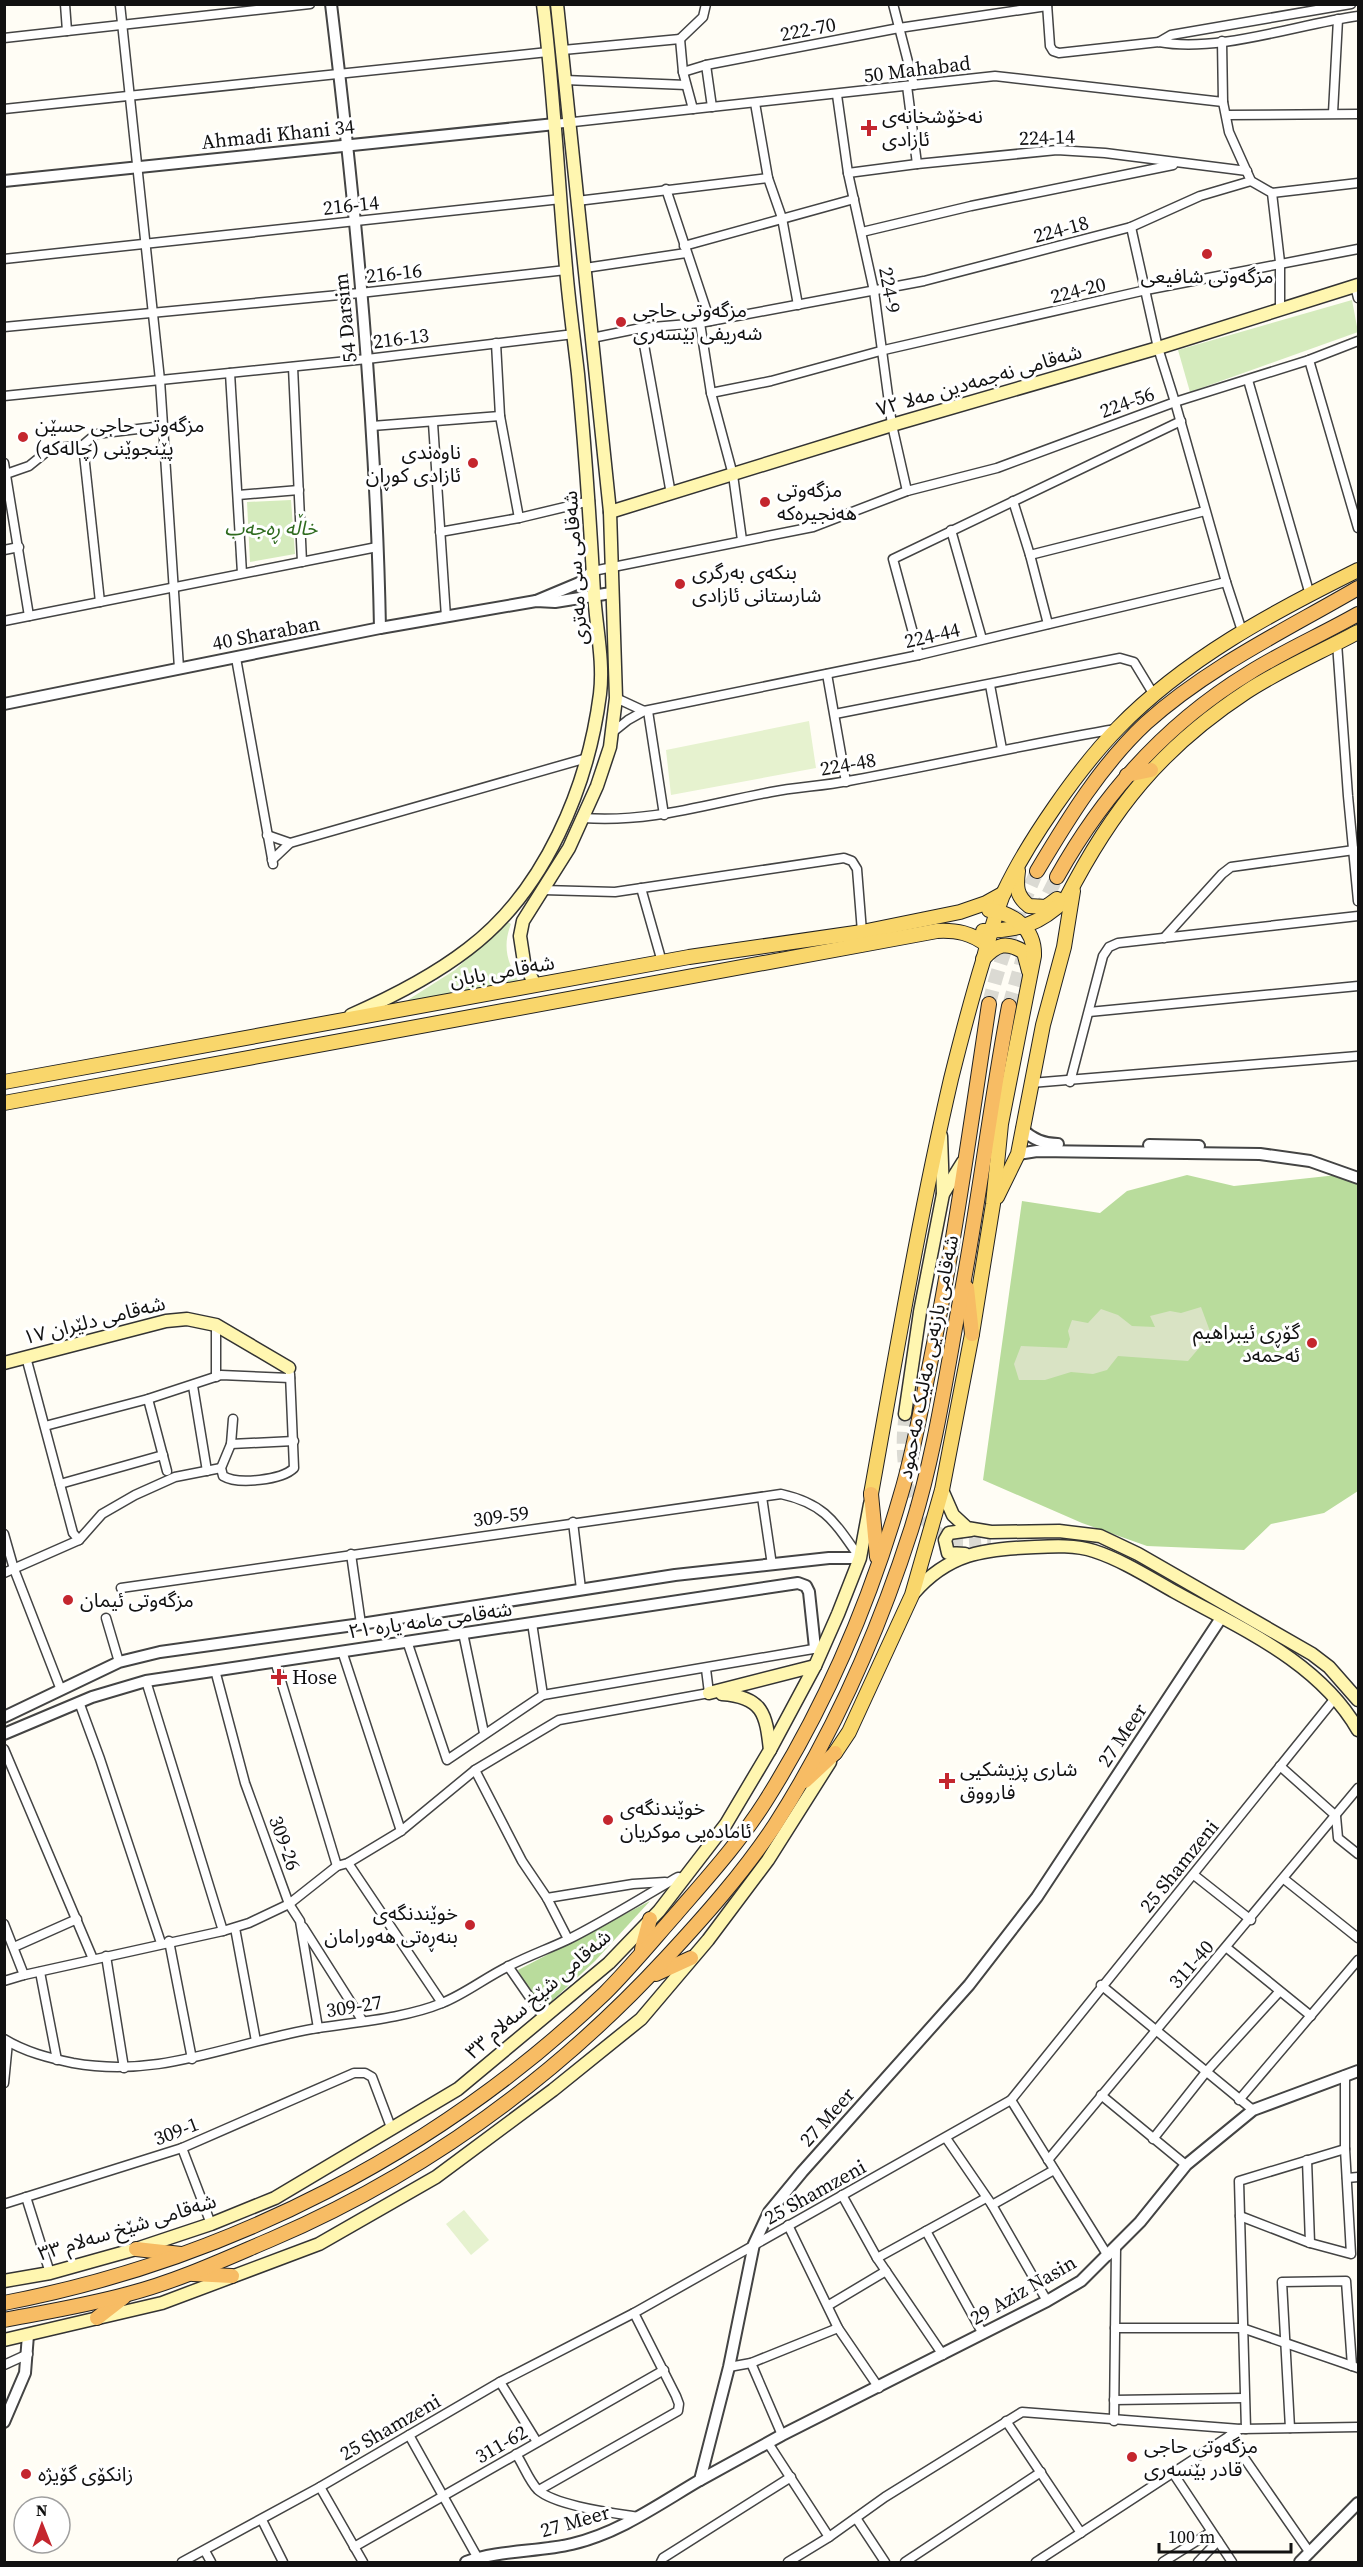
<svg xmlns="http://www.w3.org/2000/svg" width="1363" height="2567" font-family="'Source Serif 4','Noto Sans Arabic',serif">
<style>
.green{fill:#d5ebbd}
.forest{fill:#b9dc9c}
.cemetery{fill:#d9e3c4}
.pitch{fill:#e6f2cf}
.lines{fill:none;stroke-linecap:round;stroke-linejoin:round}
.secondary-tunnel{stroke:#dbdad3;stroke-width:12;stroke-dasharray:12 6;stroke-linecap:butt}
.trunk-tunnel{stroke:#dbdad3;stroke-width:14;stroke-dasharray:14 7;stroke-linecap:butt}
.minor-casing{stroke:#444;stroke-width:11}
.tertiary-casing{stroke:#444;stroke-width:14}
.secondary-casing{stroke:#333;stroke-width:15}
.primary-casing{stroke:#222;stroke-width:16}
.trunk-casing{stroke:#222;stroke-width:16}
.minor{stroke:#fff;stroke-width:8}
.tertiary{stroke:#fff;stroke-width:10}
.secondary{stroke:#fff6b0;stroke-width:12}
.primary{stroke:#f9d66b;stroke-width:14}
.trunk{stroke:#f7bc64;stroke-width:14}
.poi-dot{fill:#c4262e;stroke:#fff;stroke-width:2}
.labels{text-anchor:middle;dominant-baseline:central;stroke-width:6;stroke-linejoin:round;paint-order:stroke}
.street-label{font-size:20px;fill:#111;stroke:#fff}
.poi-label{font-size:20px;fill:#111;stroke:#fff;text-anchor:start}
.park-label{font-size:20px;font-style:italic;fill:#2f6b1f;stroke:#fff}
</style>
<rect width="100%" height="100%" fill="#fffdf5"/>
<g class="green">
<polygon points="1352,300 1358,332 1190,392 1178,350"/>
<polygon points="291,500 295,554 250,562 247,502"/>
<path d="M506 921 511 924C501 949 509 967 523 988L392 1010 455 970Z"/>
</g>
<g class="forest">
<polygon points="1187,1175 1234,1186 1337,1175 1358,1183 1358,1491 1324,1513 1271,1524 1244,1550 1147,1546 1082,1523 983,1480 1022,1201 1100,1213 1127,1191"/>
<polygon points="650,1901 595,1961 539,2013 518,1970"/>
</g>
<polygon class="cemetery" points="1201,1307 1211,1334 1188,1361 1118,1356 1107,1370 1093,1374 1071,1372 1045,1380 1019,1380 1014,1364 1021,1346 1067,1348 1070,1339 1068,1331 1072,1320 1088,1323 1101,1309 1118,1315 1132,1326 1155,1327 1150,1316 1170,1311 1181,1313"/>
<g class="pitch">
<polygon points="809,721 816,768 671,795 666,750"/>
<polygon points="464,2210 489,2240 471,2255 446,2224"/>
</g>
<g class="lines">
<path class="secondary-tunnel" d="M905 1414C898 1458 905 1524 955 1541 965 1544 980 1540 991 1540"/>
<g class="trunk-tunnel">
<polyline points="1039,913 1057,877"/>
<path d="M989 1004C1000 957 1018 915 1037 871"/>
<polyline points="1009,1006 1026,947"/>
</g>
<g class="minor-casing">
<g id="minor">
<polyline points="65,4 67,31"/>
<polyline points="120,4 160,380 179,668"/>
<polyline points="893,4 914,85"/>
<path d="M1047 4 1050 46 1053 51 1059 53 1159 42C1219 53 1298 24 1358 16"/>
<polyline points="4,38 310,4"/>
<polyline points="680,39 683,72 693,109"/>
<polyline points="680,39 703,17 706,4"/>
<polyline points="1159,42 1171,35 1351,4"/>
<polyline points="563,50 680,39"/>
<polyline points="706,65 712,107"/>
<polyline points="683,72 706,65 899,28 1047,6"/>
<polyline points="565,80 686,85"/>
<polyline points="907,86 917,164"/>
<polyline points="837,95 848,173 874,291 892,425 907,491"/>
<polyline points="1223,102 1229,132 1251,181 1272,193 1280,262 1280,308"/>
<polyline points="755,103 768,178 782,218 798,305"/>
<polyline points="4,109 548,52"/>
<polyline points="1333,113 1338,19"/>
<polyline points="1227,115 1358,114"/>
<polyline points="555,124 995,76 1223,102 1222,41"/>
<polyline points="848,173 917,164 1057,150 1105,153 1247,171"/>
<polyline points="666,189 710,321"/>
<polyline points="1272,193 1358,183"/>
<polyline points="577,201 768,178"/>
<polyline points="1131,227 1158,348 1175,402 1226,582 1243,634"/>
<polyline points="862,232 971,206 1173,165"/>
<polyline points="684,246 854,199"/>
<polyline points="4,259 561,199"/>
<polyline points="585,268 686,253"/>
<polyline points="1355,286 1358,298"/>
<polyline points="700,323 711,393 733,475 742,540"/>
<polyline points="4,327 360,293 566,270"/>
<polyline points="641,328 671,494"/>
<polyline points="592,338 641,328 700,323 924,281 1131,227 1200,196 1251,181"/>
<polyline points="496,343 500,416 519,518"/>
<polyline points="1309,360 1358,528"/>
<polyline points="293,367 302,562"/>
<polyline points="230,373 242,573"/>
<polyline points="1248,380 1310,595"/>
<polyline points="711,393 771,381 884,350 1146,290 1358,249"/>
<polyline points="4,396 367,359 574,334"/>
<polyline points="433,423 446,617"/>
<polyline points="372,426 500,416"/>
<polyline points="83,445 100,602"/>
<polyline points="4,463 29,616"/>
<polyline points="6,474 29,466 50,449 83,445 96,434 163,426"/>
<polyline points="238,495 299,490"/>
<polyline points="1013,501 1030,555 1048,624"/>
<polyline points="951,530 982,639"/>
<polyline points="440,532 519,518 590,501"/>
<polyline points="4,550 19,547"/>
<polyline points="1030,555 1205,511"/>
<polyline points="593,571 813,527 907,491 997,468 1175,402 1309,360 1358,341"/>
<polyline points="4,621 377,547"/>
<polyline points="1337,643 1348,796 1358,901"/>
<polyline points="919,655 893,559 1181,421"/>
<polyline points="236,658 273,864"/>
<polyline points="827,674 846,782"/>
<polyline points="990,685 1002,749"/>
<polyline points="616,698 644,711"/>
<polyline points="648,711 664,815"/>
<polyline points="835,714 1120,658 1134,662 1154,695"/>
<polyline points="613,732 628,720 644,711 919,655 1226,582"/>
<path d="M583 818C650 823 707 804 771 792 797 787 823 786 848 781 938 765 1026 744 1116 729"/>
<polyline points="267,835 290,843"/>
<polyline points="272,860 290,843 587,758"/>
<polyline points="641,888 662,962"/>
<polyline points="543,890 615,892 844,858 852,861 857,869 862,932"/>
<polyline points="1164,938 1222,874 1231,867 1354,850"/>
<polyline points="1089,1012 1358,986"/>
<polyline points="1070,1082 1103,956 1109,947 1118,943 1358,916"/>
<polyline points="1031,1083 1358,1056"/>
<polyline points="26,1357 73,1533 79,1540"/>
<polyline points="216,1377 216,1325"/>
<polyline points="193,1386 207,1471"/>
<polyline points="148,1399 167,1471"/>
<path d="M233 1419 231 1444 221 1468 223 1476C238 1485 282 1480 294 1468L290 1374"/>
<polyline points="45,1426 148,1399 221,1375 290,1378"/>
<polyline points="231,1444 294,1441"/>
<polyline points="60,1484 163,1455"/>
<polyline points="762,1497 772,1565"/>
<polyline points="573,1522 581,1589"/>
<polyline points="4,1534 14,1569 61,1690"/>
<polyline points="351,1554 361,1624"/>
<polyline points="4,1573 79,1540 102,1514 135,1495 175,1477 221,1468"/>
<path d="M121 1588 781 1494C826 1504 835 1523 860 1558"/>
<polyline points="106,1618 119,1662"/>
<polyline points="532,1623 543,1695"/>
<polyline points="463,1633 484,1733"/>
<polyline points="407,1641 447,1760 543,1695 819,1648"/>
<polyline points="342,1651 401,1831"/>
<polyline points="275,1661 337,1866"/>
<polyline points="215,1670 245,1783 289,1904 300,1921 318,2028"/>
<polyline points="146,1681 223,1931"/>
<polyline points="79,1702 100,1759 161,1943"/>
<polyline points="4,1749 93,1959"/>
<polyline points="1280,1766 1336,1816 1338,1838 1358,1854"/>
<polyline points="475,1770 522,1861 547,1898 568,1939"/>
<polyline points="348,1863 442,2003"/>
<polyline points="1194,1875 1251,1920"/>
<polyline points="1284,1879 1358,1938"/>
<polyline points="547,1898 633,1884 665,1882"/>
<polyline points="4,1924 24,1975"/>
<polyline points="303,1927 362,2020"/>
<polyline points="235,1928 256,2041"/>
<polyline points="169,1941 192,2059"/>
<polyline points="14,1947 77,1919"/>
<polyline points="1227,1948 1311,2016"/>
<polyline points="106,1956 124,2068"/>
<polyline points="508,1966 544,2018"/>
<polyline points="40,1972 57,2060"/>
<polyline points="4,1981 24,1975 223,1931 249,1923 289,1904 337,1866 348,1863 401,1831 475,1770 559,1720 709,1693 706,1669"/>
<polyline points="1101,1985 1253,2110"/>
<path d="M4 2039C25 2052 49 2058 73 2063 162 2079 232 2042 318 2028 356 2022 406 2018 442 2003 465 1994 486 1977 509 1966 528 1956 548 1949 567 1940 605 1921 641 1898 678 1877L683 1878"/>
<polyline points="4,2083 8,2042 5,2041"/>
<polyline points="1101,2095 1186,2165"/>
<polyline points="1011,2100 1108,2256"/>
<polyline points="1239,2100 1358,1960"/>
<polyline points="946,2138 992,2205 1047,2301"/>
<polyline points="1153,2139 1206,2072 1279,1992"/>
<polyline points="182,2148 211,2224"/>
<polyline points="1048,2160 1358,1788"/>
<polyline points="1307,2160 1310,2243"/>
<polyline points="1347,2178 1358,2177"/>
<polyline points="842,2195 877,2258 943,2355"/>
<polyline points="26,2197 50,2273"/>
<polyline points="4,2204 182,2148 354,2073 365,2073 372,2077 392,2130"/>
<polyline points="992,2205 1054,2170"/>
<polyline points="1240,2216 1310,2243 1351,2254 1345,2149 1345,2075"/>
<polyline points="788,2225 838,2328 879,2388"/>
<polyline points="926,2231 983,2334"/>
<polyline points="877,2258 986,2198"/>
<polyline points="829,2305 886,2271"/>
<polyline points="1115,2328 1242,2328 1358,2368"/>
<polyline points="751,2363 782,2435"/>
<polyline points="4,2365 28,2354"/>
<polyline points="729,2367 751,2363 838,2328"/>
<polyline points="500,2382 537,2442"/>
<polyline points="1114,2400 1244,2398"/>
<polyline points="1006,2421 1081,2533"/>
<polyline points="1114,2421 1116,2248"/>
<polyline points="1290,2428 1282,2282 1346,2281 1352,2366"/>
<polyline points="1246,2429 1239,2181 1345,2149"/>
<polyline points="409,2435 480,2562"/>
<polyline points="1229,2436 1310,2553"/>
<polyline points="768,2443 829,2537"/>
<path d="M516 2454C523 2464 529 2481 538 2490 556 2506 614 2513 638 2517"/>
<polyline points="1173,2473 1232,2562"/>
<polyline points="320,2487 363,2562"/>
<polyline points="539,2490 678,2411 679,2404 676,2396 634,2313"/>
<polyline points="856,2518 885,2562"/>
<polyline points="262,2520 283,2562"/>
<polyline points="354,2547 664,2370"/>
<polyline points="205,2551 211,2562"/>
<polyline points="182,2562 320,2487 500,2382 634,2313 1011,2100 1336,1697"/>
<polyline points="661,2562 663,2558 791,2477"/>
<polyline points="788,2562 829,2537 885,2497 1022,2412 1240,2429 1358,2427"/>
<polyline points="905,2562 1041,2472"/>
<polyline points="1036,2562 1240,2429"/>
<polyline points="1163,2562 1211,2532"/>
<polyline points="1198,2562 1218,2541"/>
</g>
</g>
<g class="tertiary-casing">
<g id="tertiary">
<path d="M331 4C356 211 376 420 380 628"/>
<polyline points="4,181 555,124"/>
<polyline points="536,601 579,583 593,571"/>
<polyline points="4,704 380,628 536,601 555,602 611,593"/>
<path d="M1022 1129C1032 1139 1044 1144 1058 1144"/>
<polyline points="1149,1145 1199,1146"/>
<polyline points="1018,1154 1037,1151 1260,1154 1310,1161 1358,1178"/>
<polyline points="4,1717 119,1662 160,1652 361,1624 675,1575 829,1558 860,1558"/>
<polyline points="4,1734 92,1697 146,1681 798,1583 806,1586 809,1592 815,1648"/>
<polyline points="4,2422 25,2373 28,2335"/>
<polyline points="700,2480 782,2435 1047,2301 1081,2281 1140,2222 1186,2165 1253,2110 1358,2071"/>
<path d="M466 2562C498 2550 539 2552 572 2544 619 2533 659 2504 700 2480L729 2367 754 2244 769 2212 802 2172 969 1985 1037 1897 1221 1618"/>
<polyline points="1300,2562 1358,2503"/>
</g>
</g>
<g class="secondary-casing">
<g id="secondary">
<polyline points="610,512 892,425 1158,348 1358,285"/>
<polyline points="535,985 524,962 520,936 523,921 569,848 597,786 610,747 616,698 610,512 557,4"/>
<path d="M351 1015C392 997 433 976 468 949 545 891 588 787 600 694 604 661 596 627 594 593 590 520 585 448 578 374 574 339 569 304 566 268 558 180 554 92 543 4"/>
<polyline points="941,1136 943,1194"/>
<polyline points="4,1363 166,1321 187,1319 216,1325 289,1368"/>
<polyline points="905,1414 920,1312 943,1194 963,1162"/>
<polyline points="942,1490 953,1515 967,1528 991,1532 1059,1531 1100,1536 1138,1554 1312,1654 1329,1667 1358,1700"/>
<polyline points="965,1554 948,1553 945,1540 949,1533 971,1530"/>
<path d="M913 1594C948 1553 984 1549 1035 1547 1054 1546 1076 1545 1094 1551 1122 1560 1150 1578 1175 1592 1242 1629 1319 1662 1358 1730"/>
<polyline points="709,1693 815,1666"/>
<path d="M722 1694C763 1697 766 1714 770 1750"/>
<polyline points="4,2281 50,2273 136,2249 211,2224 275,2198 458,2089 609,1963 659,1911 726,1824 770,1750 815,1666 838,1614 860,1558 870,1504"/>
<polyline points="4,2340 162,2303 319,2244 436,2177 553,2090 641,2019 708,1940 768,1860 830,1762"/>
</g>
</g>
<g class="primary-casing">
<g id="primary">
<path d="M1018 871C1016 886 1016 896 1029 906L1046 907 1057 899"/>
<path d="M983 931C1020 930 1039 925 1066 899 1112 809 1161 748 1246 692 1281 669 1321 652 1358 632"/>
<path d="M983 959C997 944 1006 941 1024 952L1029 971"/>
<polyline points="4,1082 689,957 862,932 960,912 986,903 1004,893"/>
<path d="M4 1103 937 931C957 930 971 933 987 945"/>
<polyline points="997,1197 1018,1154 1043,1025 1064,947 1073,891"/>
<path d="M871 1494C896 1355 919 1217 951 1079 961 1039 971 1000 983 961 989 938 995 914 1004 892 1028 841 1079 768 1118 728 1185 659 1273 612 1358 570"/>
<path d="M835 1753 849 1732 912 1595 942 1490 972 1334 993 1204 1001 1124 1034 956C1035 929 1015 914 989 910"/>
</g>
</g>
<g class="trunk-casing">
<g id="trunk">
<polyline points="1127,775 1151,770"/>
<path d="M1037 871C1068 819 1101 765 1146 723 1208 667 1286 630 1358 588"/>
<path d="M1057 877C1104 793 1167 723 1249 673 1284 651 1323 634 1358 614"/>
<polyline points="967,1288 972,1334"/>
<polyline points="871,1494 877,1557"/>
<polyline points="805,1781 835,1753"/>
<polyline points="642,1949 650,1919"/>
<polyline points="656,1974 691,1958"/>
<polyline points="136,2249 181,2254"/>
<polyline points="193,2274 232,2276"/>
<path d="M4 2303C229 2260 440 2151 605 1993 630 1968 653 1940 676 1914 707 1878 739 1843 765 1802 825 1707 870 1602 901 1494 914 1451 921 1407 930 1364 954 1244 971 1124 989 1004"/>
<polyline points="97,2318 124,2297"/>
<path d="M4 2320C46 2312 88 2305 128 2294 178 2281 225 2259 272 2239 423 2174 555 2078 666 1958 705 1916 743 1873 775 1825 833 1734 878 1633 911 1530 930 1470 941 1407 952 1345 956 1321 961 1297 965 1274 981 1185 992 1095 1009 1006"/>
</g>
</g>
<use href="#minor" class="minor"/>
<use href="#tertiary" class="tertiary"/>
<use href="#secondary" class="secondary"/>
<use href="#primary" class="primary"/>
<use href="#trunk" class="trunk"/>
</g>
<g class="poi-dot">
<path d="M866 119h6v6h6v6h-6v6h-6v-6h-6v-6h6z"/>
<circle cx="1207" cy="254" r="6"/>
<circle cx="621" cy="322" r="6"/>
<circle cx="23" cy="437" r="6"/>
<circle cx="473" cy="463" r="6"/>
<circle cx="765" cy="502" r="6"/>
<circle cx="680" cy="584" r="6"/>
<circle cx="1312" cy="1343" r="6"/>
<circle cx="68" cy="1600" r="6"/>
<path d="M276 1668h6v6h6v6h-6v6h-6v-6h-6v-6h6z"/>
<path d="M944 1772h6v6h6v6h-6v6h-6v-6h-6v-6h6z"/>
<circle cx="608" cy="1820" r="6"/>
<circle cx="470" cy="1925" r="6"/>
<circle cx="1132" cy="2457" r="6"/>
<circle cx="26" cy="2474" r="6"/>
</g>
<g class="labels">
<g class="street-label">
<text transform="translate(808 29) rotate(-11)">222-70</text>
<text transform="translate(917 69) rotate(-7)">50 Mahabad</text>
<text transform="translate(278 134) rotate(-6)">Ahmadi Khani 34</text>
<text transform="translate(1047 137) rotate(-2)">224-14</text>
<text transform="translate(351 205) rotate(-6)">216-14</text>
<text transform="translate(1061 229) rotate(-15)">224-18</text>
<text transform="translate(394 273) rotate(-6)">216-16</text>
<text transform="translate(890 290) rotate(80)">224-9</text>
<text transform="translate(1078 290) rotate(-14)">224-20</text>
<text transform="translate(345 318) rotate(-96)">54 Darsim</text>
<text transform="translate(401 338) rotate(-7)">216-13</text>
<text transform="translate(979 380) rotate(-16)">شەقامی نەجمەدین مەلا ٧٢</text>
<text transform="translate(1127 402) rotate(-20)">224-56</text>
<text transform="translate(575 568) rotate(-94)">شەقامی سی مەتری</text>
<text transform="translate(266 633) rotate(-11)">40 Sharaban</text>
<text transform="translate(932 635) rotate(-13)">224-44</text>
<text transform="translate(848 764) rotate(-10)">224-48</text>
<text transform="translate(502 971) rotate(-10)">شەقامی بابان</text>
<text transform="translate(94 1320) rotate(-14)">شەقامی دلێران ١٧</text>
<text transform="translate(928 1357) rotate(-79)">شەقامی بازنەیی مەلیک مەحمود</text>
<text transform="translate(501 1516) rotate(-8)">309-59</text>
<text transform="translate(430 1620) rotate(-8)">شەقامی مامە یارە ٢١</text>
<text transform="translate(1122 1735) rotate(-56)">27 Meer</text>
<text transform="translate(285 1843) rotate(70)">309-26</text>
<text transform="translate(1179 1866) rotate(-51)">25 Shamzeni</text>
<text transform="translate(1191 1964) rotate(-49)">311-40</text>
<text transform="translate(538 1994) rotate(-41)">شەقامی شێخ سەلام ٣٣</text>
<text transform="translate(354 2006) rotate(-9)">309-27</text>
<text transform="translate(827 2117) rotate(-48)">27 Meer</text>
<text transform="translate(176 2131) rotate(-21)">309-1</text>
<text transform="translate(815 2192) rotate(-29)">25 Shamzeni</text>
<text transform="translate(127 2227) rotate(-17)">شەقامی شێخ سەلام ٣٣</text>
<text transform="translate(1023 2290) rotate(-30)">29 Aziz Nasin</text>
<text transform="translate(390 2427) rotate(-30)">25 Shamzeni</text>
<text transform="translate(501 2444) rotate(-30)">311-62</text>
<text transform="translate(575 2521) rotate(-16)">27 Meer</text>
</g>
<g class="poi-label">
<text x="882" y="116">نەخۆشخانەی<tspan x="882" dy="23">ئازادی</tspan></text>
<text x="1207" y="276" text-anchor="middle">مزگەوتی شافیعی</text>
<text x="633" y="310">مزگەوتی حاجی<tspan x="633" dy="23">شەریفی بێسەری</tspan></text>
<text x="35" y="425">مزگەوتی حاجی حسێن<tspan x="35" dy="23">پێنجوێنی (چالەکە)</tspan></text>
<text x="461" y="452" text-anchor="end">ناوەندی<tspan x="461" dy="23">ئازادی کوڕان</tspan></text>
<text x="777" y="490">مزگەوتی<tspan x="777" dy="23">ھەنجیرەکە</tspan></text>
<text x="692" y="572">بنکەی بەرگری<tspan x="692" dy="23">شارستانی ئازادی</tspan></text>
<text x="1300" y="1332" text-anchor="end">گۆڕی ئیبراھیم<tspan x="1300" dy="23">ئەحمەد</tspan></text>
<text x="80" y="1600">مزگەوتی ئیمان</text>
<text x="292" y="1677">Hose</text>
<text x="960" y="1769">شاری پزیشکیی<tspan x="960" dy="23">فارووق</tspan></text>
<text x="620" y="1808">خوێندنگەی<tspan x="620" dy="23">ئامادەیی موکریان</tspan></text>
<text x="458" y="1913" text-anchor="end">خوێندنگەی<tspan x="458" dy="23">بنەڕەتی هەورامان</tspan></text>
<text x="1144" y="2446">مزگەوتی حاجی<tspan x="1144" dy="23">قادر بێسەری</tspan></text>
<text x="38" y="2474">زانکۆی گۆیژە</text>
</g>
<g class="park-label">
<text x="271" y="528">خاڵە ڕەجەب</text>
</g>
</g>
<rect width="1363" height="2567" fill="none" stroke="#111111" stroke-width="12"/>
<g transform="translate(42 2525) rotate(359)"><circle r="28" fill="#ffffff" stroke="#a0a0a0" stroke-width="1.5"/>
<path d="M0-4.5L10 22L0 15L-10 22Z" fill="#c4262e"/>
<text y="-9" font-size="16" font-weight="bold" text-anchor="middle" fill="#111111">N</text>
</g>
<path d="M1159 2543v9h132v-9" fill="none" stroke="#111111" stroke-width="3"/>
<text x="1168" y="2543" font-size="18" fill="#111111" stroke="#ffffff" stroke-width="4.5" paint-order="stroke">100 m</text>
</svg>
